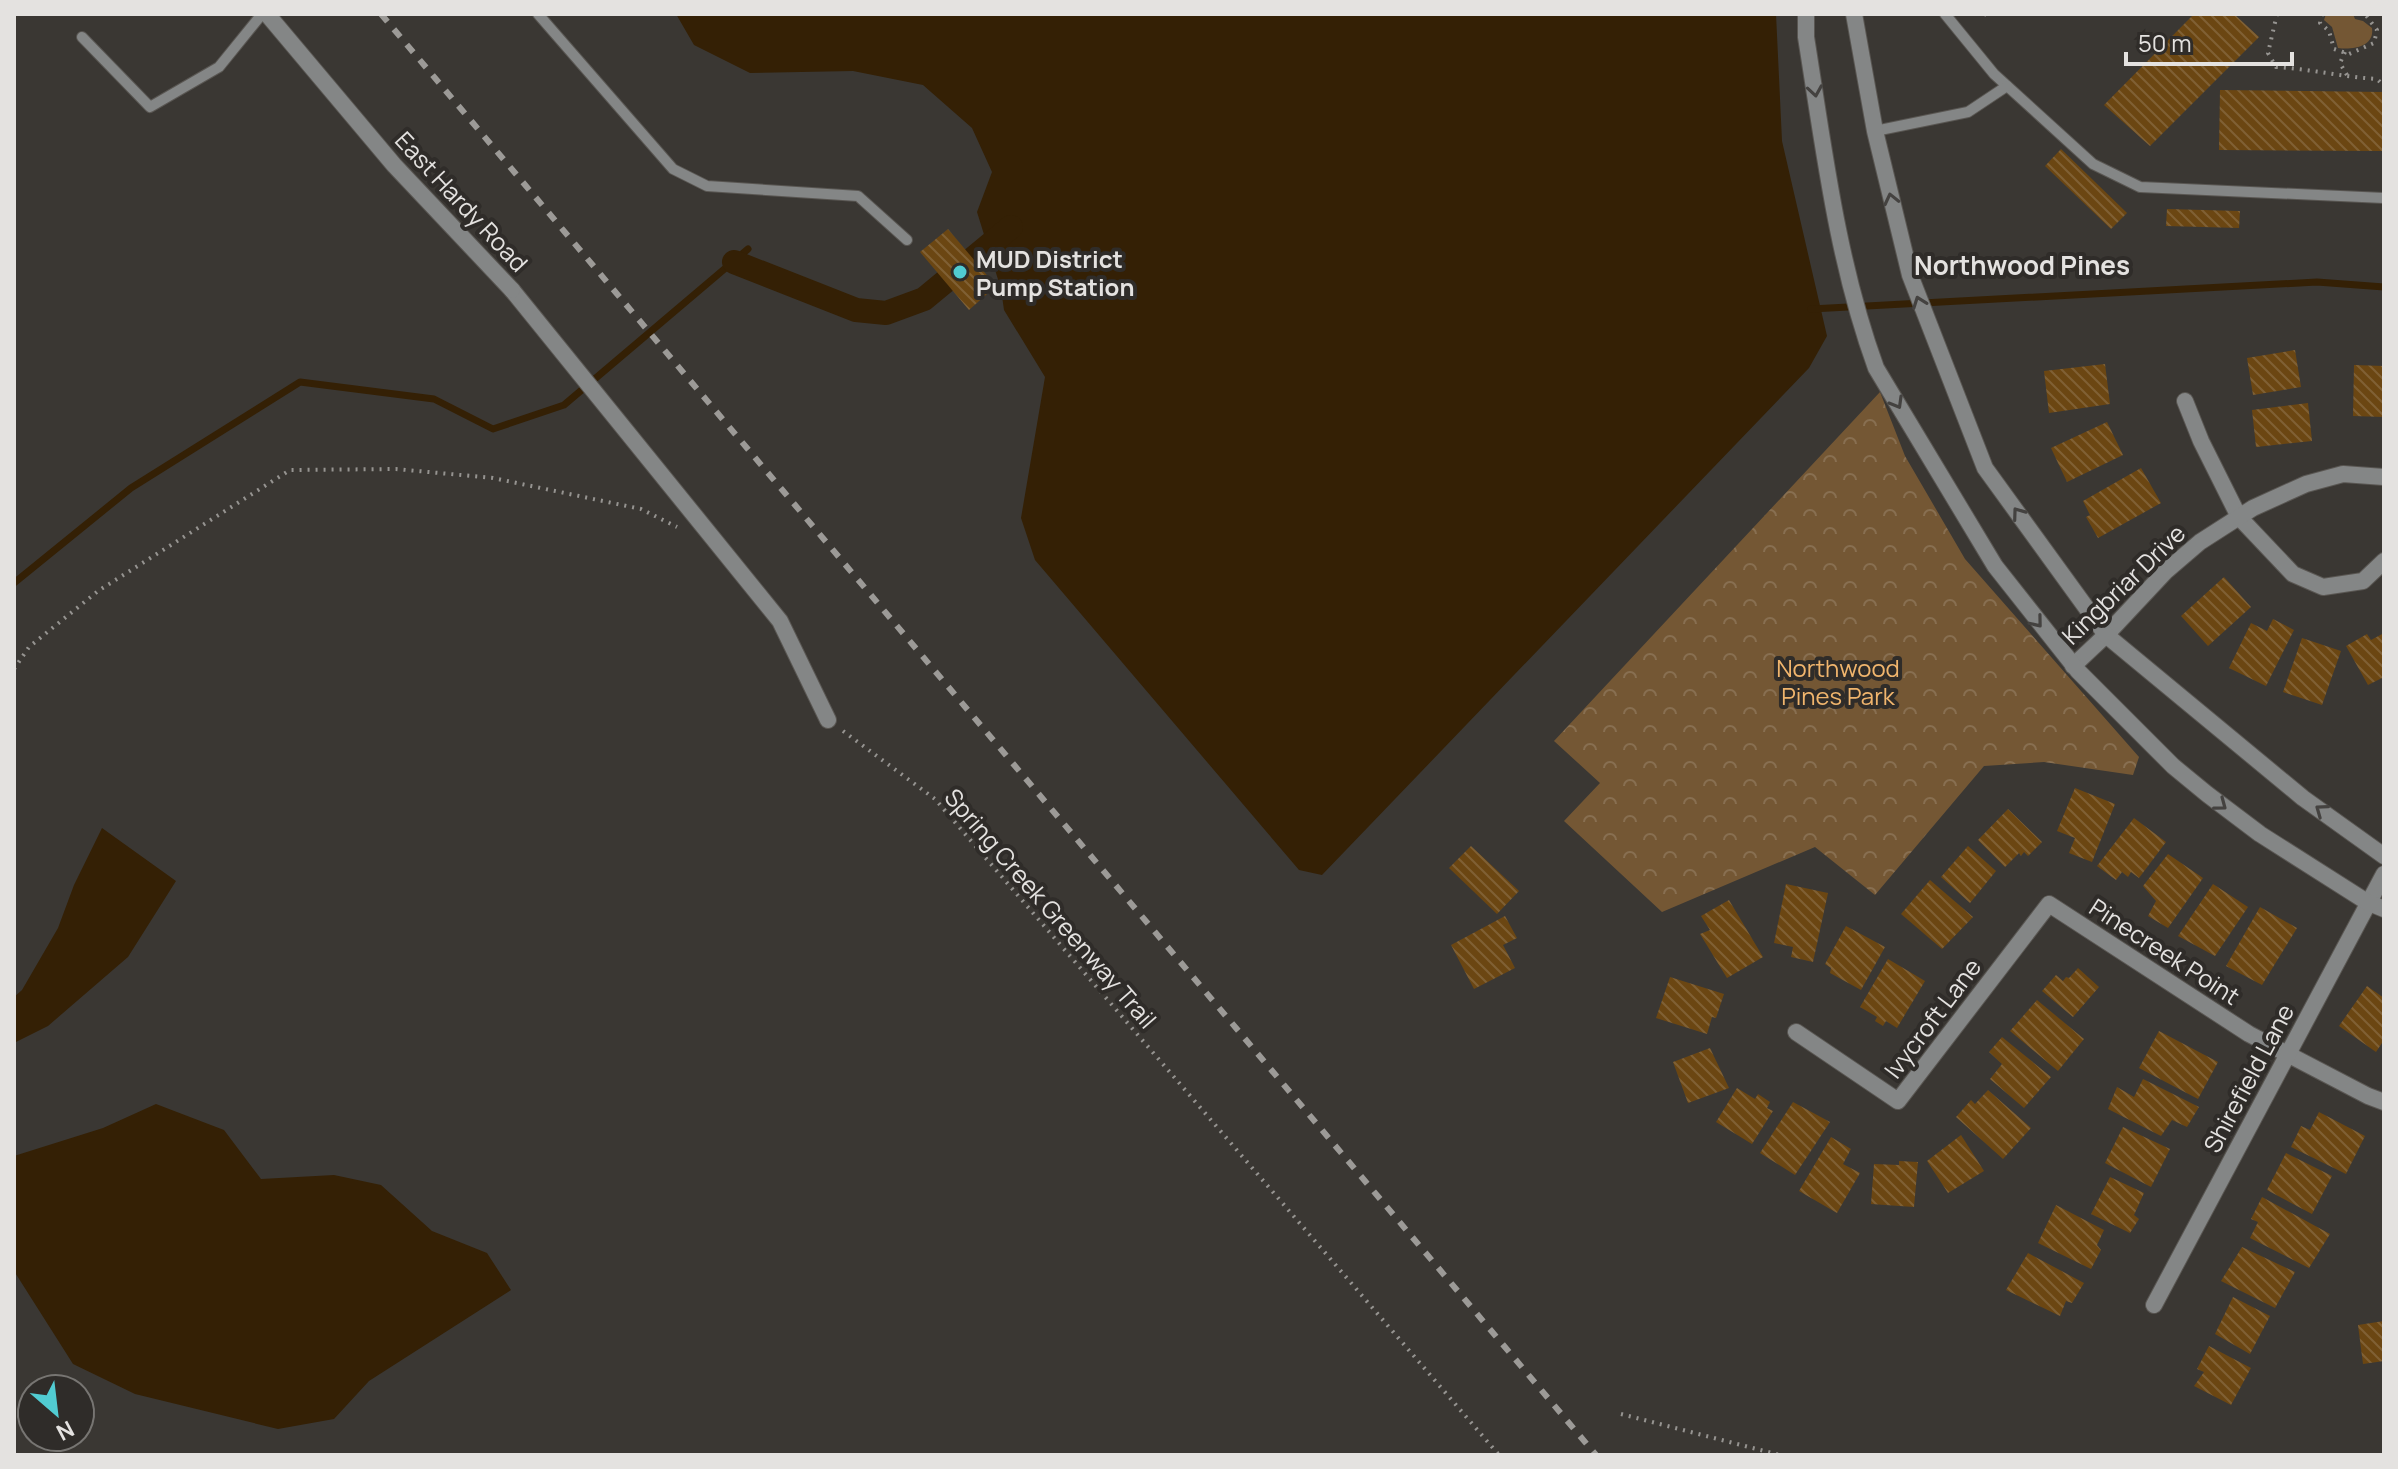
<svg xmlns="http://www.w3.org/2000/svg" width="2398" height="1469" font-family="Manrope,sans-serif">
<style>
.grass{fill:#745734}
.park{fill:url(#park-crowns)}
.water{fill:#342005}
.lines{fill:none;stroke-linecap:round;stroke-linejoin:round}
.stream{stroke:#342005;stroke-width:7}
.canal{stroke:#342005;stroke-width:24}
.building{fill:url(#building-back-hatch)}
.service-casing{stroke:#595652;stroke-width:12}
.minor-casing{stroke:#595652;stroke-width:18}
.tertiary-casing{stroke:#595652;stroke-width:18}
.path{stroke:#969491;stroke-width:4;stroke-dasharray:2 6;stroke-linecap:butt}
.service{stroke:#848686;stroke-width:10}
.minor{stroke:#848686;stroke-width:16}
.tertiary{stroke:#848686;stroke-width:16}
.rail{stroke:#9c9a97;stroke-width:6;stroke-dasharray:10 10;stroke-linecap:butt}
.oneway{stroke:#444240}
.poi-dot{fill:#51ccd2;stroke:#2f2c29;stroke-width:3}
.labels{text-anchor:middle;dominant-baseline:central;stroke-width:8;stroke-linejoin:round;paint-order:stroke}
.street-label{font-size:24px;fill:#e4e2e0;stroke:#2f2c29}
.poi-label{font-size:24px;font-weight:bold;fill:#e4e2e0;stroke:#2f2c29;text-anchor:start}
.park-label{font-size:24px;fill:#f0b56d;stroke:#2f2c29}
.neighbourhood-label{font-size:26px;font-weight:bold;fill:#e4e2e0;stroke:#2f2c29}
</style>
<defs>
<pattern id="park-crowns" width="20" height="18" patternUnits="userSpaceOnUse" patternTransform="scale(2)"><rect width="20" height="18" fill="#745734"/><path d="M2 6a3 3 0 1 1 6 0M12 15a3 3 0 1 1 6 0" fill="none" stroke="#886f51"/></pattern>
<pattern id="building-back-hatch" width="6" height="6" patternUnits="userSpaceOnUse" patternTransform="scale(2)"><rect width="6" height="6" fill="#6b4612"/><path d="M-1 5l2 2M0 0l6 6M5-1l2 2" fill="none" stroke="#806034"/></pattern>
</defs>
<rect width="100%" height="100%" fill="#3a3733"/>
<path class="grass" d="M2326 14H2353L2355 19 2363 21 2372 28C2375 47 2352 50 2338 48L2332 27 2324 20Z"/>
<polygon class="park" points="1880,392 1905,456 1965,559 2139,757 2133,775 2044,762 1984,766 1875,895 1815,847 1662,912 1564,821 1600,783 1554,741"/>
<g class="water">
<polygon points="676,14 1776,14 1782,141 1827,336 1809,368 1322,875 1299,870 1035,560 1021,518 1045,377 1004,310 1001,289 977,212 992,172 972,128 923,85 853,71 750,73 694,45"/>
<polygon points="102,828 176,881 128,957 48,1026 14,1043 14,997 22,990 58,928 74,885"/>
<polygon points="156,1104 224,1130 261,1179 334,1175 381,1185 432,1231 487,1253 511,1290 369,1381 334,1419 278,1429 135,1394 73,1364 14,1271 14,1156 103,1128"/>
</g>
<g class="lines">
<g class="stream">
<polyline points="1811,309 2317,282 2384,287"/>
<polyline points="14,583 131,488 300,382 434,399 493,429 564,405 748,249"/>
</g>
<polyline class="canal" points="734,262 856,310 886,313 924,299 1011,227"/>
</g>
<g class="building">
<polygon points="2194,14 2234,14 2259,37 2150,146 2104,105"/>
<polygon points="2220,90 2383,92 2382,151 2219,150"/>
<polygon points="2061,149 2127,213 2111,229 2045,166"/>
<polygon points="2167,209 2240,211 2239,228 2166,226"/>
<polygon points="948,229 996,286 969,310 920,252"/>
<polygon points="2295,350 2301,387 2253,395 2247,358"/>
<polygon points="2105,364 2110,404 2049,413 2044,371"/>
<polygon points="2354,365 2384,366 2384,417 2353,416"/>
<polygon points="2308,403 2312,441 2256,447 2252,410"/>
<polygon points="2107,422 2123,455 2067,482 2051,448"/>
<polygon points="2141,468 2161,503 2098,538 2086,517 2090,515 2083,501"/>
<polygon points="2224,577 2251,607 2208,646 2181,616"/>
<polygon points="2273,619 2294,630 2266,686 2229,668 2251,623 2267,631"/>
<polygon points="2384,633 2384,677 2368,685 2346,646 2367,634 2371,640"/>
<polygon points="2302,638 2341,651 2322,705 2283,692"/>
<polygon points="2075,788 2115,804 2092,862 2069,853 2075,838 2057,831"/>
<polygon points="2008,809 2042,842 2028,856 2024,852 2021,856 2019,853 2005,867 1978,840"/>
<polygon points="2134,818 2166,842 2139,878 2131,872 2128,877 2122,872 2116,880 2097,866"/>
<polygon points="1471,846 1519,891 1497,914 1449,868"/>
<polygon points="1968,846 1996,871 1970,903 1941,877"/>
<polygon points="2168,854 2203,878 2168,928 2148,916 2156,901 2143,886"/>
<polygon points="1930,880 1973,917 1942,949 1901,914"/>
<polygon points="1786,884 1828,893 1813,962 1791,957 1793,947 1774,943"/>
<polygon points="2213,884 2248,907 2215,956 2178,936"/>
<polygon points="1729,900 1763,957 1727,978 1700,934 1710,930 1701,916"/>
<polygon points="2260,907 2297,928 2262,985 2226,966"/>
<polygon points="1505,916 1517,938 1503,945 1515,968 1474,989 1451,945"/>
<polygon points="1846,926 1885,947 1861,990 1830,973 1831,968 1825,964"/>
<polygon points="1888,959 1925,981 1897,1028 1886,1021 1883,1026 1875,1021 1877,1017 1860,1007"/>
<polygon points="2078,968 2099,987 2073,1017 2042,991 2056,975 2063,981 2066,977 2069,978"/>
<polygon points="1670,977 1724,994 1716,1018 1712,1017 1707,1034 1656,1018"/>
<polygon points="2367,986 2384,998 2384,1040 2376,1052 2339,1026"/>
<polygon points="2037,1000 2084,1039 2058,1071 2010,1031"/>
<polygon points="2159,1031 2218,1062 2198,1099 2139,1068"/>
<polygon points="2002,1037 2051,1077 2024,1108 1990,1079 2002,1064 1989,1052"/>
<polygon points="1710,1048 1729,1088 1688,1103 1673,1062"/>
<polygon points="2143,1079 2199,1107 2187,1127 2172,1120 2161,1136 2108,1109 2117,1087 2134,1097"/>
<polygon points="1737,1088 1755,1099 1758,1094 1770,1102 1767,1108 1773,1111 1752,1144 1716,1122"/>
<polygon points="1988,1090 2031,1128 2003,1159 1956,1117 1971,1100 1975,1104"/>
<polygon points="1793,1102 1830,1122 1795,1175 1760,1153"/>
<polygon points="2319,1112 2365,1136 2346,1174 2291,1147 2301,1126 2310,1130"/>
<polygon points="2123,1127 2170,1149 2151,1187 2105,1163"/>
<polygon points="1961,1135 1984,1171 1948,1193 1927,1161"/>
<polygon points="1831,1137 1851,1149 1843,1164 1860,1173 1837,1213 1799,1191"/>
<polygon points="2286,1153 2332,1176 2312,1214 2267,1190"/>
<polygon points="1899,1161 1918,1162 1914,1207 1871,1204 1874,1164 1899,1165"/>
<polygon points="2110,1177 2144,1193 2134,1215 2139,1219 2130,1233 2091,1214"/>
<polygon points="2262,1197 2330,1234 2309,1268 2250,1238 2258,1222 2251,1219"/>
<polygon points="2056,1205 2104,1230 2097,1245 2101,1250 2091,1269 2038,1243"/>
<polygon points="2242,1247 2295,1272 2275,1308 2221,1281"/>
<polygon points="2028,1253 2084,1283 2072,1303 2066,1301 2060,1316 2006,1290"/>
<polygon points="2233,1297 2270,1316 2250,1354 2215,1334"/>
<polygon points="2384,1321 2384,1361 2363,1364 2358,1325"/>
<polygon points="2209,1346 2251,1368 2231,1405 2194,1386 2204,1372 2197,1369"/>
</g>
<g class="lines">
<g class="service-casing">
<g id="service">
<polyline points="538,14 673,169 707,186 858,196 907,240"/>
<polyline points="1945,14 1994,74 2093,164 2140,187 2384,198"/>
<polyline points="82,37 150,107 219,67 262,14"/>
<polyline points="1875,131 1968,112 2007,86"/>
</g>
</g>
<g class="minor-casing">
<g id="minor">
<polyline points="512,290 780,621 828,720"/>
<polyline points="2185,401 2201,441 2239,517 2293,574 2323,587 2363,581 2384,561"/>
<polyline points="2073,666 2106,635 2165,572 2200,542 2253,508 2306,484 2343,474 2384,477"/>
<polyline points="1796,1032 1898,1101 2049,904 2249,1034 2368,1096 2384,1102"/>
<polyline points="2154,1305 2384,874"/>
</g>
</g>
<g class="tertiary-casing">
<g id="tertiary">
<polyline points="267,14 394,165 512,290"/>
<path d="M1806 14V37C1824 149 1837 261 1876 368L1995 566 2078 671 2173 766 2207 794 2260 834 2367 902 2384 909"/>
<polyline points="1854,14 1875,131 1910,275 1985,468 2106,635 2303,798 2384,856"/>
</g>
</g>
<g class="path">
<polyline points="1985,14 1991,19"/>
<path d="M2277 14 2268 53 2276 67C2310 69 2343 77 2377 79L2384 86"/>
<polyline points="2322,14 2320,23 2329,31 2334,49 2349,54 2374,43 2377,30 2365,14"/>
<polyline points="2345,52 2340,63 2348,77"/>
<polyline points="14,669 29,647 98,591 290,470 396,469 493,478 641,509 677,527"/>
<polyline points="843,731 935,799 1499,1455"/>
<polyline points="1621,1414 1780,1455"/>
</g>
<use href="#service" class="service"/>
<use href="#minor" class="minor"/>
<use href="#tertiary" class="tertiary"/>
<polyline class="rail" points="381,14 1596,1455"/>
</g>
<defs><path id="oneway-chevron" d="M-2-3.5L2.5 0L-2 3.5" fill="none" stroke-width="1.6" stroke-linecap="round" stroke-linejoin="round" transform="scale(2)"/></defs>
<g class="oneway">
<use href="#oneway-chevron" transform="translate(1815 91) rotate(81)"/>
<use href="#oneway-chevron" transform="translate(1891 199) rotate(-103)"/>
<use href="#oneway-chevron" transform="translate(1919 302) rotate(-110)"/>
<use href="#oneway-chevron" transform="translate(1897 403) rotate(60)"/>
<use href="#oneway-chevron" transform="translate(2018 513) rotate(-126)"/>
<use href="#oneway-chevron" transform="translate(2037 622) rotate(51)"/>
<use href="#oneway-chevron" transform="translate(2221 805) rotate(37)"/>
<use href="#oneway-chevron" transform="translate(2321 810) rotate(-144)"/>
</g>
<circle class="poi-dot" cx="960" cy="272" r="8"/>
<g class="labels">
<g class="street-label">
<text transform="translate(462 201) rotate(47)">East Hardy Road</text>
<text transform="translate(2123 584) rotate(-44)">Kingbriar Drive</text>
<text transform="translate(1051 908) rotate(49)">Spring Creek Greenway Trail</text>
<text transform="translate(2165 951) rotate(33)">Pinecreek Point</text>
<text transform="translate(1932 1018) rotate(-53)">Ivycroft Lane</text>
<text transform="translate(2248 1078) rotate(-62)">Shirefield Lane</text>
</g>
<g class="poi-label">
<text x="976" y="258">MUD District<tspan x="976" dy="28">Pump Station</tspan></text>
</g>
<g class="park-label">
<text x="1838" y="667">Northwood<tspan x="1838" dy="28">Pines Park</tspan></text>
</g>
<g class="neighbourhood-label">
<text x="2022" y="265">Northwood Pines</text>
</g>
</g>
<rect width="2398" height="1469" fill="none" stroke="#e4e2e0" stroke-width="32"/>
<g transform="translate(56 1413) rotate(152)"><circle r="38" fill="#2f2c29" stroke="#777572" stroke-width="2"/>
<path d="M0-6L14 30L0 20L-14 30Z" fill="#51ccd2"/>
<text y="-12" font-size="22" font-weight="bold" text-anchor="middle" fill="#e4e2e0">N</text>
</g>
<path d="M2126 52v12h166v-12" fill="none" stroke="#e4e2e0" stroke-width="4"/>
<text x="2138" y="52" font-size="24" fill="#e4e2e0" stroke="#2f2c29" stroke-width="6" paint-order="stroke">50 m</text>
</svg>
